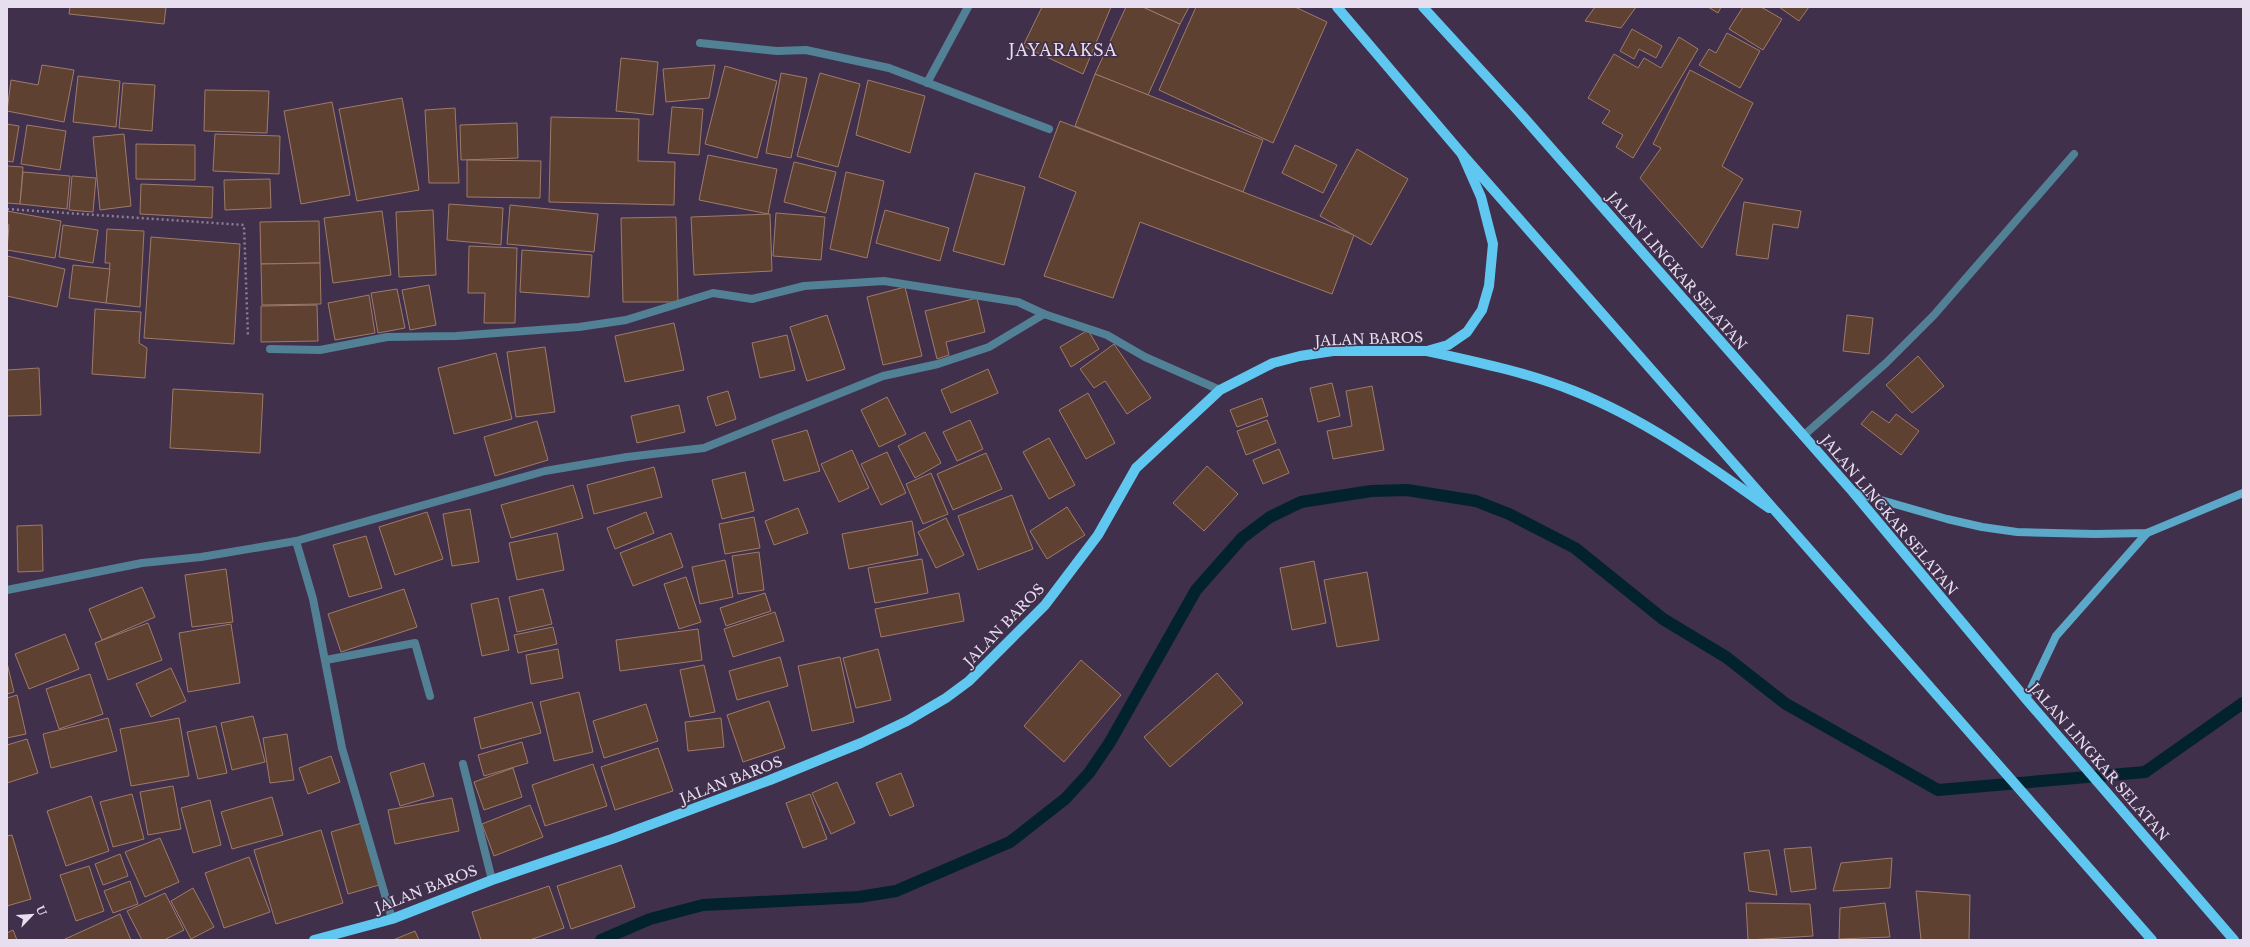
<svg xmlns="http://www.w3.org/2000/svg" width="2250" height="947" font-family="'Libre Baskerville',serif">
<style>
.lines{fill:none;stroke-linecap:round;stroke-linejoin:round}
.stream{stroke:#02232e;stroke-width:12}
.building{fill:#5f4131;stroke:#9e7b6a}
.path{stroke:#8d8096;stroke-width:2.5;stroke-dasharray:2 3;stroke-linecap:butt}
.service{stroke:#528095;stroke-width:8}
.minor{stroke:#528095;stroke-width:8}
.secondary{stroke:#5ba8c9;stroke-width:8}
.primary{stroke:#60c7f1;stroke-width:10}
.labels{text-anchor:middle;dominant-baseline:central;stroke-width:3.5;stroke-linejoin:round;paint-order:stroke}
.street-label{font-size:14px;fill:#e7deef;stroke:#40304b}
.quarter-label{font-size:16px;letter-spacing:1px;fill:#e7deef;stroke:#40304b}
</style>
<rect width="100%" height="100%" fill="#40304b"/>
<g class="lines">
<polyline class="stream" points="601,940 650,919 703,905 859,897 896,891 1010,842 1065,799 1089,773 1110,742 1196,590 1242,538 1270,517 1301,502 1371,491 1407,490 1476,501 1509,514 1575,548 1663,619 1726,657 1786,704 1938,790 2145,772 2243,703"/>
</g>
<g class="building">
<polygon points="70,7 166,7 164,24 69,14"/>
<polygon points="1042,7 1111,7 1083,74 1023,46"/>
<polygon points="1126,7 1143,7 1180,24 1148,95 1095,74"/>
<polygon points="1143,7 1189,7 1180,24"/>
<polygon points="1196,7 1295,7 1327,22 1273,143 1159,90"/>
<polygon points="1595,7 1636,7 1621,28 1585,21"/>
<polygon points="1708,7 1721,7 1718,13"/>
<polygon points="1743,7 1761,7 1782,19 1763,50 1729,29"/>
<polygon points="1779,7 1809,7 1799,21"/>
<polygon points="1632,29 1662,46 1656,58 1639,49 1634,59 1620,51"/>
<polygon points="1727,33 1760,51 1740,88 1699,65 1709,49 1716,53"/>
<polygon points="1679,37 1698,49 1633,158 1616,147 1623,135 1602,123 1610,111 1588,98 1614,54 1638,68 1644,58 1661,68"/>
<polygon points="621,58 658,62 653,115 616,111"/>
<polygon points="42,65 74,70 64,122 7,111 11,80 38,85"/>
<polygon points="715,65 709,98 666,102 663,69"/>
<polygon points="725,66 777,81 757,158 705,144"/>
<polygon points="1690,70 1753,103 1722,166 1743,179 1702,248 1640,178 1661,148 1653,144"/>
<polygon points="781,73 807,78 791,158 766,153"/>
<polygon points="820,73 860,84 838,167 797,156"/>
<polygon points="1095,74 1263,140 1243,192 1075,126"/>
<polygon points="78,76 120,81 116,127 73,122"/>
<polygon points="868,80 925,96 910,153 856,135"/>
<polygon points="123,83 155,85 152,131 119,128"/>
<polygon points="205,90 269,91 267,133 204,131"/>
<polygon points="402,98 419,190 357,201 339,109"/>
<polygon points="332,102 350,195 301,204 284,111"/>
<polygon points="672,107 703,109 699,155 668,153"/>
<polygon points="455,108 459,183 429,183 425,110"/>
<polygon points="551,117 639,119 638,161 675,162 674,205 549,202"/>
<polygon points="1060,121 1354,235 1332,294 1140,222 1113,298 1044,276 1076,192 1039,177"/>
<polygon points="517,123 518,158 461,160 460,125"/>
<polygon points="7,124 19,126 13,162 7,161"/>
<polygon points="27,125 66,131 60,170 21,164"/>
<polygon points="124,134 131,206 100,210 93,137"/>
<polygon points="215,134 280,136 279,174 213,171"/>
<polygon points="136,144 195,145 195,180 136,179"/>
<polygon points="1295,145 1337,165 1323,193 1282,173"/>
<polygon points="1357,149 1408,179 1371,245 1320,216"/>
<polygon points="708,155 777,169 768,214 699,200"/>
<polygon points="467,160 541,161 540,198 467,197"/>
<polygon points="794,162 836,172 826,213 784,202"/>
<polygon points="7,166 23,167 20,204 7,203"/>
<polygon points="23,172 70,176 67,209 20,204"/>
<polygon points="846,172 884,181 867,258 830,249"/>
<polygon points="975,173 1025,187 1004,265 953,251"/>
<polygon points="72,176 96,178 93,212 69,210"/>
<polygon points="270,179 271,208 225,210 224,180"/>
<polygon points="141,184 213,187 212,218 140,214"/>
<polygon points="1744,202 1801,211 1798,228 1773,224 1768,259 1736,255"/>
<polygon points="449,204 503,208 501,245 447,240"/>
<polygon points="510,205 598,214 594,252 507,244"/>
<polygon points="433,210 436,275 399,277 396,212"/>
<polygon points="885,210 949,228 940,261 876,243"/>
<polygon points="7,211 61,221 55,258 7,250 9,225 7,224"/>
<polygon points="382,211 391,275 333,283 324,218"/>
<polygon points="776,213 825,217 821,260 773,256"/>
<polygon points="770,214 772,271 694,275 691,217"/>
<polygon points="676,217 678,302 623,302 621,218"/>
<polygon points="319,221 320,263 261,264 260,222"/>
<polygon points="63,225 98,230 93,263 59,257"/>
<polygon points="107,229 144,231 140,307 106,303 110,263 105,263"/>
<polygon points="151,237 240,244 234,344 144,338"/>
<polygon points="469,246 517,248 515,323 484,323 485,293 468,293"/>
<polygon points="522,250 592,255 589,297 520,292"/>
<polygon points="7,256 65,269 57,307 7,296"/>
<polygon points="320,263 321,304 262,305 261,264"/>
<polygon points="73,265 110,269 106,303 69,298"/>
<polygon points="429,285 436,325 410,330 402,290"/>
<polygon points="905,287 922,356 883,365 867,297"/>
<polygon points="397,289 405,328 378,333 371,293"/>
<polygon points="369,295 375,333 335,340 328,303"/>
<polygon points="977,298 985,332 946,342 949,355 937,359 925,311"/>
<polygon points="317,305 318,341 261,342 261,306"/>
<polygon points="95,309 141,312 139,343 147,348 145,378 92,374"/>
<polygon points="827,315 845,369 807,381 790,327"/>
<polygon points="1847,315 1873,318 1869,354 1843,351"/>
<polygon points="674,323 684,370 625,382 615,336"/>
<polygon points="1088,330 1099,349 1071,367 1060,347"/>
<polygon points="787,335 795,370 760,378 752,343"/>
<polygon points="1114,344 1151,398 1127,414 1105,381 1094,388 1080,369"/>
<polygon points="545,347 555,412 516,417 507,352"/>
<polygon points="496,353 512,419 454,434 438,368"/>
<polygon points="1918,356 1944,386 1912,413 1886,385"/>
<polygon points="39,368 41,415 7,416 7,370"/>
<polygon points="988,369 998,393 951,413 941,390"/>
<polygon points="1332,383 1340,416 1318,422 1310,388"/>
<polygon points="1372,386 1384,450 1333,459 1327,431 1352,426 1346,391"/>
<polygon points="173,389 263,394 260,453 170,448"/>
<polygon points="728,391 736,419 716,426 707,397"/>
<polygon points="1088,393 1115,443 1086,459 1059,410"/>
<polygon points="887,397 906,434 879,447 861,410"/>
<polygon points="1262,398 1268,416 1237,427 1230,410"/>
<polygon points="679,405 685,432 637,443 631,416"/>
<polygon points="1872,411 1889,423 1896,414 1919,431 1901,455 1861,424"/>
<polygon points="970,420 983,449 957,461 943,432"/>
<polygon points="1267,420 1276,443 1246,455 1237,431"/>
<polygon points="537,421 548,460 495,476 484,437"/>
<polygon points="807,430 820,471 784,481 772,440"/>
<polygon points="925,432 941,463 915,478 898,446"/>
<polygon points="1049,438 1075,485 1049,499 1023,452"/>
<polygon points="1279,449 1289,473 1263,484 1253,460"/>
<polygon points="852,450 869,488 839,502 821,464"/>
<polygon points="887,452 906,493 881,505 861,464"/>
<polygon points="986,453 1002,489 953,510 937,474"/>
<polygon points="1207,466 1238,494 1204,531 1173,503"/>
<polygon points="654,467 662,497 594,514 587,485"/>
<polygon points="745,472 754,511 722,519 712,480"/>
<polygon points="931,473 948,514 923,524 906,484"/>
<polygon points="573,485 583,518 511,538 501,505"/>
<polygon points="1012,495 1033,549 978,570 958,516"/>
<polygon points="1067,507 1085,535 1047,559 1030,531"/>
<polygon points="798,508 808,533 774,545 765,521"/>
<polygon points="470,509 479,562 452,566 443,514"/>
<polygon points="427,512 443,559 395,575 379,527"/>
<polygon points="646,512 654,533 615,549 607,528"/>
<polygon points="754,517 760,548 725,554 719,524"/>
<polygon points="946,518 964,555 936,568 918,532"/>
<polygon points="912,521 918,555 849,569 842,534"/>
<polygon points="42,525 43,571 18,572 17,526"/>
<polygon points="557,533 564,570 517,580 509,543"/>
<polygon points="671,533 683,567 633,586 620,553"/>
<polygon points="366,536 382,588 349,597 333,545"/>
<polygon points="759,552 764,590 738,594 732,556"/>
<polygon points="922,559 928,593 875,603 868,568"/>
<polygon points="725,560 733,597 700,604 692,567"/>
<polygon points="1314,561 1326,623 1292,630 1280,568"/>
<polygon points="226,569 233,622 192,627 185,575"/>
<polygon points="1367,572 1379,640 1337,647 1324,580"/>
<polygon points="686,577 701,622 679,629 664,584"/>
<polygon points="142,587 155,617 102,640 89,609"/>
<polygon points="404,589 417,627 341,652 328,614"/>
<polygon points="543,589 552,624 517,632 509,597"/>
<polygon points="765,593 771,611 726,626 720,608"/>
<polygon points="959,593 964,621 881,637 875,609"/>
<polygon points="498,598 509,650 482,656 471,604"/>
<polygon points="775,612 784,641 733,657 724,629"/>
<polygon points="148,623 162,660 108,680 95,643"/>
<polygon points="231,624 240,683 188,692 179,633"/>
<polygon points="553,627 557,644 518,653 514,635"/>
<polygon points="698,629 702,660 620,671 616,640"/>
<polygon points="65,634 79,669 29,689 15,654"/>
<polygon points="558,649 563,678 531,684 526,655"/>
<polygon points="878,649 891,700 856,708 843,658"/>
<polygon points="780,657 788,686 737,700 729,671"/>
<polygon points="840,657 854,722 812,731 798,666"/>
<polygon points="1081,660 1121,695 1064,762 1024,726"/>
<polygon points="7,663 14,692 7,694"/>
<polygon points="704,665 715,712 690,717 680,670"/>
<polygon points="171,668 186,701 151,717 136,684"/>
<polygon points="1217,673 1243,703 1170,767 1144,737"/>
<polygon points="90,674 103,714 59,729 46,689"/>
<polygon points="579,692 593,752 554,761 540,702"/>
<polygon points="17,695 26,734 7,738 7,698"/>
<polygon points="769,701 785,748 743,762 727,715"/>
<polygon points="532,702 541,733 481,749 474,718"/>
<polygon points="646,704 658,741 604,758 593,721"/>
<polygon points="253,716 265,762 232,770 221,723"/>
<polygon points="108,718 117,751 51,768 43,734"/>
<polygon points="179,718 189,776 131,786 120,729"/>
<polygon points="721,718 724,747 688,751 685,722"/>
<polygon points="216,726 227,773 198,779 187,732"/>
<polygon points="287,734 294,780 270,783 263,738"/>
<polygon points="27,739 38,773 7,783 7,745"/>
<polygon points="522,742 528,763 484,776 478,755"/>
<polygon points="658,748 673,791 615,810 601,767"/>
<polygon points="331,756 340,782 308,794 299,768"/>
<polygon points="424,763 434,796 400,806 390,773"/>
<polygon points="593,764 607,806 545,826 532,785"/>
<polygon points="513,768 522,797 484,810 474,782"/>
<polygon points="901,773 914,806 890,816 876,783"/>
<polygon points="837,782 855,823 831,834 812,793"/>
<polygon points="173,786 181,829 148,835 140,792"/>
<polygon points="132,794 144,839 113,847 100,802"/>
<polygon points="810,794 827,839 803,848 786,803"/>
<polygon points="91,796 109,851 66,866 47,811"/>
<polygon points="272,797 283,835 232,849 221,812"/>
<polygon points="452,798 459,831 395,844 388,810"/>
<polygon points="210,800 221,845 193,853 181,808"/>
<polygon points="530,805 543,837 494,856 482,824"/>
<polygon points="362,823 379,885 348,894 331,832"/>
<polygon points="321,830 343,903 276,924 254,850"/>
<polygon points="12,835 31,899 7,906 7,836"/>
<polygon points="160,838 179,882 145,897 125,852"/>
<polygon points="1811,847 1816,889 1791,892 1784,849"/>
<polygon points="1769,850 1777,895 1749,891 1744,853"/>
<polygon points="120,854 128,876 103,885 95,864"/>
<polygon points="249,857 270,912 224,928 205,873"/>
<polygon points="1892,858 1890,888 1833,891 1841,863"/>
<polygon points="621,865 635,907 571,929 557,886"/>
<polygon points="89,866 104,911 76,921 60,875"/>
<polygon points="130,881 138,904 113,913 104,891"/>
<polygon points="549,886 564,928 530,940 481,940 472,912"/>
<polygon points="193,888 214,927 191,939 171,901"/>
<polygon points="1916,891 1970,895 1969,940 1921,940"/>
<polygon points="165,893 184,930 164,940 142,940 127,911"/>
<polygon points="1746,903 1810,904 1813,936 1748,940"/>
<polygon points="1885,903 1890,937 1839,939 1840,908"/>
<polygon points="120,914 131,940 63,940"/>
<polygon points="13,930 17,940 7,940 7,933"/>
<polygon points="415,931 419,940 393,940"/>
</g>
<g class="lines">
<polyline class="path" points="7,209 244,225 248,337"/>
<g class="service">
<polyline points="1803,436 1886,363 1934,315 2074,154"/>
<polyline points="463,764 492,880"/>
</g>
<g class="minor">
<polyline points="700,43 777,51 806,50 889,68 1049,129"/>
<polyline points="927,83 968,7"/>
<polyline points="270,349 320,350 387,337 456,336 579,327 626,320 713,293 752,299 804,286 884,281 1018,302 1044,314 1107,335 1145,357 1220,390"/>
<polyline points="296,541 313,599 342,748 392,919"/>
<polyline points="7,590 142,563 201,557 296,541 545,471 627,457 704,448 883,376 938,364 989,347 1044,314"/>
<polyline points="326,660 415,643 430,696"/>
</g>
<g class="secondary">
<polyline points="1853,492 1947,519 1982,527 2017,532 2095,534 2147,533 2243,493"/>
<polyline points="2026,699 2056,636 2147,533"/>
</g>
<g class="primary">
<polyline points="1337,7 1462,154 2152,940"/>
<polyline points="1423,7 1519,112 1853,492 2026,699 2234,940"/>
<path d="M1427 351C1477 362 1526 372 1574 391 1645 419 1707 464 1769 508"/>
<polyline points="314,940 392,919 492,880 612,839 770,780 861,743 907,721 946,698 969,681 1045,605 1098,535 1136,468 1220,390 1273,363 1300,356 1333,351 1427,351 1448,345 1467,332 1482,310 1489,286 1493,244 1481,197 1462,154"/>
</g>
</g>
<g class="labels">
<g class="street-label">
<text transform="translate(1677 271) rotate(49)">JALAN LINGKAR SELATAN</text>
<text transform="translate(1369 339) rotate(-2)">JALAN BAROS</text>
<text transform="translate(1889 515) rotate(50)">JALAN LINGKAR SELATAN</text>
<text transform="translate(1004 625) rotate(-46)">JALAN BAROS</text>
<text transform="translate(2099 762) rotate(49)">JALAN LINGKAR SELATAN</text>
<text transform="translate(731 780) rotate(-21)">JALAN BAROS</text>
<text transform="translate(426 889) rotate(-21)">JALAN BAROS</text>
</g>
<g class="quarter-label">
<text x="1063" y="50">JAYARAKSA</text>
</g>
</g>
<rect width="2250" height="947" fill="none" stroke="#e7deef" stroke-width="16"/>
<g transform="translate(32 915) rotate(65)" stroke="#40304b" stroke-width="3" paint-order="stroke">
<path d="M0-3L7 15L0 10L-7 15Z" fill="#e7deef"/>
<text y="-6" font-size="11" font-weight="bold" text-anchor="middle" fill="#e7deef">U</text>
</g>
</svg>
